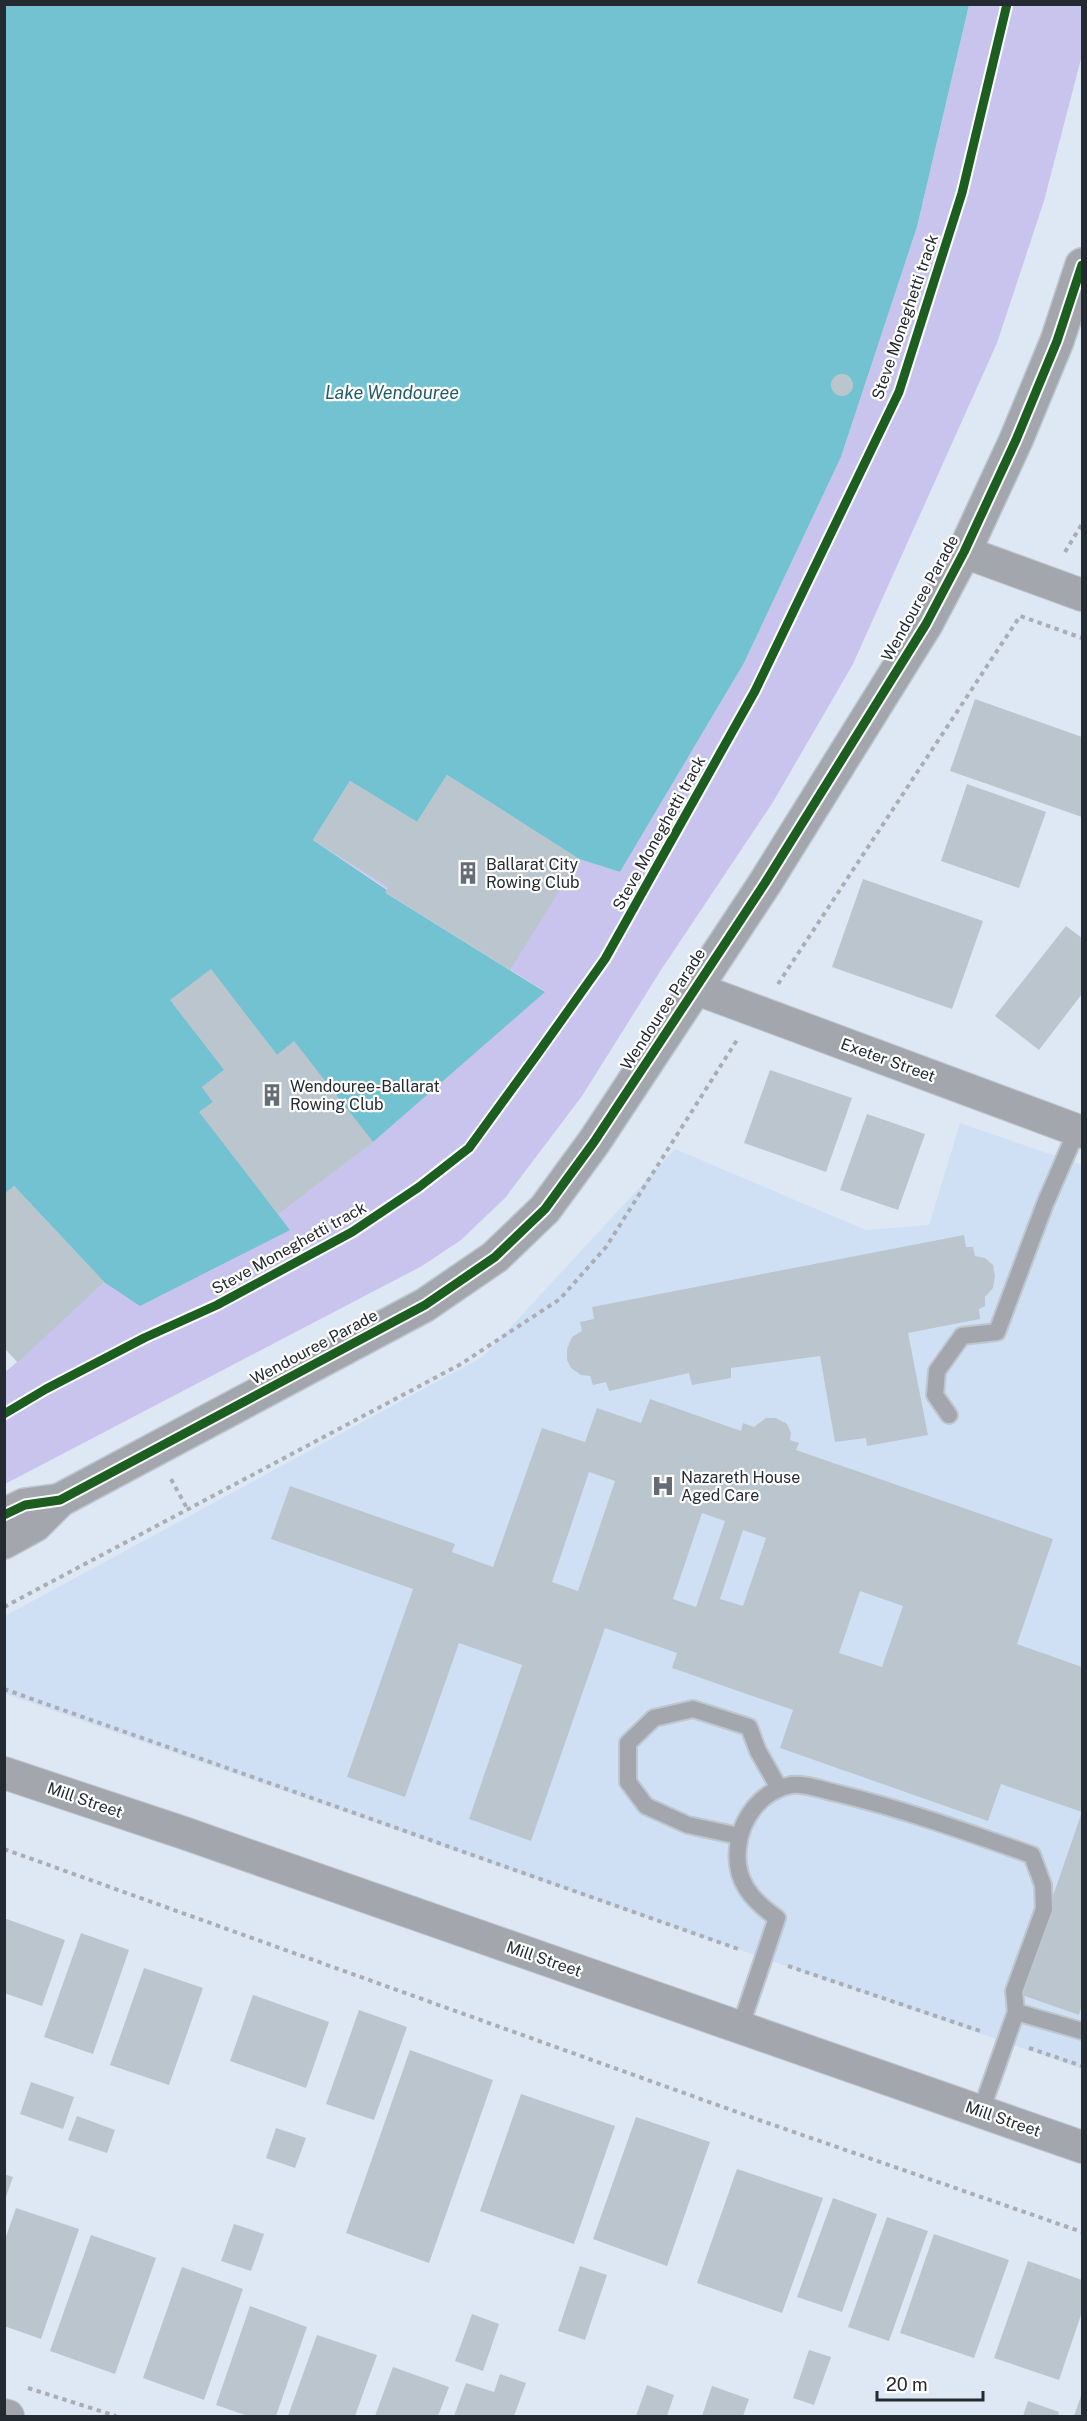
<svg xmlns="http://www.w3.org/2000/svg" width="1087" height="2421" font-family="'Public Sans',sans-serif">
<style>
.built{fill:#d0e0f4}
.green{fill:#c9c4ed}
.water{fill:#73c2d2}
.building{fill:#bbc5cd;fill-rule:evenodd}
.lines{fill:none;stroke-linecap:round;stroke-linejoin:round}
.service-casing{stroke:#bec6cf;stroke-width:20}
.minor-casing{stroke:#bec6cf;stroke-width:34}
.tertiary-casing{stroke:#bec6cf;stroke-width:36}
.path{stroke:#aaaeb4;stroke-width:4;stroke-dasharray:4.5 4.5;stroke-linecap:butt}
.service{stroke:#a3a7ad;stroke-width:16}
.minor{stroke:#a3a7ad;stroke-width:32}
.tertiary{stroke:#a3a7ad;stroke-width:33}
.cycleway-casing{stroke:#fff;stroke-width:13}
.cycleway{stroke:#1b5e20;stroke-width:9}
.labels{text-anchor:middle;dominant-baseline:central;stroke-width:4.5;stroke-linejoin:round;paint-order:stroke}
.street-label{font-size:16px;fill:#242a32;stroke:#fff}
.poi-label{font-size:16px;fill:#242a32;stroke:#fff;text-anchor:start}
.water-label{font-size:18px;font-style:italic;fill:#225d67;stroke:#fff}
</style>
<rect width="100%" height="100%" fill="#dee8f4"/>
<polygon class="built" points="960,1123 1082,1165 1082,2069 5,1694 5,1616 484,1356 675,1149 866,1230 929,1225"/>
<polygon class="green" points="969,5 1082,5 1082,55 1044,201 997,343 853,664 773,802 661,970 582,1096 505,1198 461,1240 422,1266 5,1484 5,1372 17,1362 5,1348 5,1194 14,1186 104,1282 290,1230 199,1112 211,969 277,1054 294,1041 544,991 385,892 387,889 313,840 350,781 417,822 447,775 579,859 620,872 744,663 841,457 917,227"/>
<polygon class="water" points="5,5 969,5 917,227 841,457 744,663 620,872 579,859 447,775 417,822 350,781 313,840 387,890 386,893 545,992 373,1142 294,1042 277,1055 211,970 224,1070 202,1087 213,1102 200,1112 290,1230 140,1306 104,1282 14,1186 5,1194"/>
<g class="building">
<circle cx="842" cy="385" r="11"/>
<polygon points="975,699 1082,737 1082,817 950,771"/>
<polygon points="447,775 579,859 510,970 385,892 389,887 313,840 350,781 417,822"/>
<polygon points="967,784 1046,812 1019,888 941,861"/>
<polygon points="863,879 983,921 952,1009 832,967"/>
<polygon points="1066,926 1082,938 1082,994 1039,1050 995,1016"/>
<polygon points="211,969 277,1055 294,1041 373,1142 278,1214 199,1112 213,1102 202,1087 224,1070 170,1000"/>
<polygon points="770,1070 852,1098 826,1172 744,1143"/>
<polygon points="867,1114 925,1134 898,1210 840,1190"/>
<polygon points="14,1186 104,1282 18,1362 4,1348 4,1194"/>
<polygon points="964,1235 966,1247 973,1247 975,1256 985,1258 993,1265 995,1276 993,1288 985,1297 985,1306 979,1309 980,1319 908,1333 928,1435 867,1446 866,1438 835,1442 820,1356 731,1368 731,1378 692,1385 689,1373 609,1391 606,1382 593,1385 590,1376 581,1375 571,1368 567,1360 567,1349 572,1337 582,1331 580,1322 594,1319 592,1307"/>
<path d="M650 1399 741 1431 743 1423 754 1427 766 1418H776L787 1424 791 1433 790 1440 799 1443 796 1450 1053 1539 1017 1644 1082 1667V1812L1001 1784 988 1821 780 1748 793 1710 672 1668 677 1653 605 1628 531 1841 469 1819 522 1665 459 1643 405 1797 347 1777 413 1589 271 1539 290 1486 455 1544 452 1552 493 1567 542 1428 585 1442 597 1408 641 1423ZM589 1472 615 1481 578 1591 552 1582ZM702 1513 725 1521 696 1607 673 1599ZM743 1530 766 1538 743 1606 720 1599ZM860 1591 903 1606 882 1667 839 1653Z"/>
<polygon points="1082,1812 1082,2005 1079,2015 1019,1994"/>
<polygon points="4,1918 65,1940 42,2006 4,1993"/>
<polygon points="81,1933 129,1950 93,2054 44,2037"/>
<polygon points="144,1968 203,1988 169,2085 110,2065"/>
<polygon points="253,1995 329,2022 306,2088 230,2061"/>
<polygon points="359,2010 407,2027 374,2120 326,2104"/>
<polygon points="410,2050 493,2080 429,2263 346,2233"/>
<polygon points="31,2082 74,2097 63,2129 20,2114"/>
<polygon points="521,2094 615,2126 574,2244 480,2211"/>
<polygon points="77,2116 115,2130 107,2153 68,2140"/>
<polygon points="636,2117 710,2142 667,2266 593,2239"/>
<polygon points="276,2128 306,2138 295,2168 266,2158"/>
<polygon points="737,2169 823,2198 782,2313 697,2283"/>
<polygon points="4,2174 13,2177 5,2200 4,2200"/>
<polygon points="833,2198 877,2214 842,2312 797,2297"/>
<polygon points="16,2208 79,2229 41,2339 4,2326 4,2242"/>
<polygon points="887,2217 928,2231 889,2341 848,2327"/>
<polygon points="234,2224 264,2234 251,2271 221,2261"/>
<polygon points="934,2234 1009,2260 974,2358 900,2333"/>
<polygon points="91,2235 156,2258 115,2374 50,2351"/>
<polygon points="1028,2261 1082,2280 1082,2312 1059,2380 994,2358"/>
<polygon points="580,2266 607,2275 585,2340 558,2331"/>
<polygon points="182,2267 243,2289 204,2400 143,2378"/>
<polygon points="250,2306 307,2327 276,2416 248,2416 216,2405"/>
<polygon points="472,2314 499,2324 483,2371 455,2361"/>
<polygon points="317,2335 377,2355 355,2416 288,2416"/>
<polygon points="809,2350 831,2357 814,2405 793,2398"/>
<polygon points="393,2367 449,2387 438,2416 375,2416"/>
<polygon points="500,2374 526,2383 514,2416 454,2416 466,2383 494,2392"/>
<polygon points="647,2385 674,2395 667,2416 636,2416"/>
<polygon points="712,2386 749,2399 743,2416 702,2416"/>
<polygon points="1082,2393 1082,2416 1074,2416"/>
<polygon points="1028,2401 1059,2412 1058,2416 1023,2416"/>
</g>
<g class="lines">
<g class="service-casing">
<g id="service">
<polyline points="949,1415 935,1395 937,1371 962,1336 997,1332 1045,1204 1077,1130"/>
<polyline points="739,1836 688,1825 646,1806 628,1782 628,1743 654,1718 693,1709 749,1727 758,1751 779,1788"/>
<polyline points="1016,2012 1082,2031"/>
<path d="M740 2028 777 1918C751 1900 734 1880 738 1847 741 1818 761 1791 791 1785 804 1783 823 1790 836 1793 903 1809 967 1832 1032 1855L1043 1885 1044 1909 1014 1991 1016 2012 981 2111"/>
</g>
</g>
<g class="minor-casing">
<g id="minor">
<polyline points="964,552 1082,595"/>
<polyline points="694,988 1082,1132"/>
<polyline points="4,1773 184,1833 1082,2147"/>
<polyline points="4,2415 8,2416"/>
</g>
</g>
<g class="tertiary-casing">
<g id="tertiary">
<polyline points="4,1515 25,1505 55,1501"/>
<polyline points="4,1542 35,1525 60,1500 425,1305 495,1257 545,1209 594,1142 765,883 926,624 964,552 1016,440 1057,341 1082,265"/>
</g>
</g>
<g class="path">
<polyline points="1065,552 1082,524"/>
<polyline points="778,984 1020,616 1082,638"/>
<polyline points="171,1479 188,1510"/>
<polyline points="4,1607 461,1364 560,1299 606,1247 737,1040"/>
<polyline points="4,1689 738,1949"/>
<polyline points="4,1849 762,2121 1082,2232"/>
<polyline points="788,1966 983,2032"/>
<polyline points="1029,2048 1082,2066"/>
<polyline points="28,2388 116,2416"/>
</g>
<use href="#service" class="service"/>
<use href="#minor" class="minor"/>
<use href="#tertiary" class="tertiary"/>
<g class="cycleway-casing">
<g id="cycleway">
<polyline points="4,1414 46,1389 144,1338 217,1305 352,1232 419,1187 469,1148 536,1056 605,959 755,691 899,392 962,193 1007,4"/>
<polyline points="4,1515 25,1505 60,1500 425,1305 495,1257 545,1209 594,1142 765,883 926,624 964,552 1016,440 1057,341 1082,265"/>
</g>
</g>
<use href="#cycleway" class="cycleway"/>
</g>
<defs>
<g id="building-bare" transform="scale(1.8)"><path d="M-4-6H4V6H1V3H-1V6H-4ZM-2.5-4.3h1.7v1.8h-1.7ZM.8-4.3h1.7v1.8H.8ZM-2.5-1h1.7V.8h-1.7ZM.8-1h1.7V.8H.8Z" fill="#656c76" stroke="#fff" stroke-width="2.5" paint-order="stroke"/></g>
<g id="hospital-bare" transform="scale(1.8)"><path d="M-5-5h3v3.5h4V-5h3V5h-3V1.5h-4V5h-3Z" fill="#656c76" stroke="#fff" stroke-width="2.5" paint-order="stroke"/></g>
</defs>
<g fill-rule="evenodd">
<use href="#building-bare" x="468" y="873"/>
<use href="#building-bare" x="272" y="1095"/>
<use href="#hospital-bare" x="663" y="1486"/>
</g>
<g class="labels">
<g class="street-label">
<text transform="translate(905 317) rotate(-71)">Steve Moneghetti track</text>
<text transform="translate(920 598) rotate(-61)">Wendouree Parade</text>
<text transform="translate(659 833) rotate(-61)">Steve Moneghetti track</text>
<text transform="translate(663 1009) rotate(-57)">Wendouree Parade</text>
<text transform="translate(888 1060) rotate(20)">Exeter Street</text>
<text transform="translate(289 1248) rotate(-29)">Steve Moneghetti track</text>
<text transform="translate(314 1347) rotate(-28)">Wendouree Parade</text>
<text transform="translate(85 1800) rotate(19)">Mill Street</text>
<text transform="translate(544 1959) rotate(19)">Mill Street</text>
<text transform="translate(1003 2119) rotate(19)">Mill Street</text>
</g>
<g class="poi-label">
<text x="486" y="864">Ballarat City<tspan x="486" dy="18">Rowing Club</tspan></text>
<text x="290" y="1086">Wendouree-Ballarat<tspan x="290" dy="18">Rowing Club</tspan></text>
<text x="681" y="1477">Nazareth House<tspan x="681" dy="18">Aged Care</tspan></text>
</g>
<g class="water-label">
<text x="392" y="392">Lake Wendouree</text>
</g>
</g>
<rect width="1087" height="2421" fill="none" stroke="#242a32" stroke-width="12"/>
<path d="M877 2391v9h106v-9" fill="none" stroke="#242a32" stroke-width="3"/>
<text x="886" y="2391" font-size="18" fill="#242a32" stroke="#ffffff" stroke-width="4.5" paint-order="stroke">20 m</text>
</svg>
